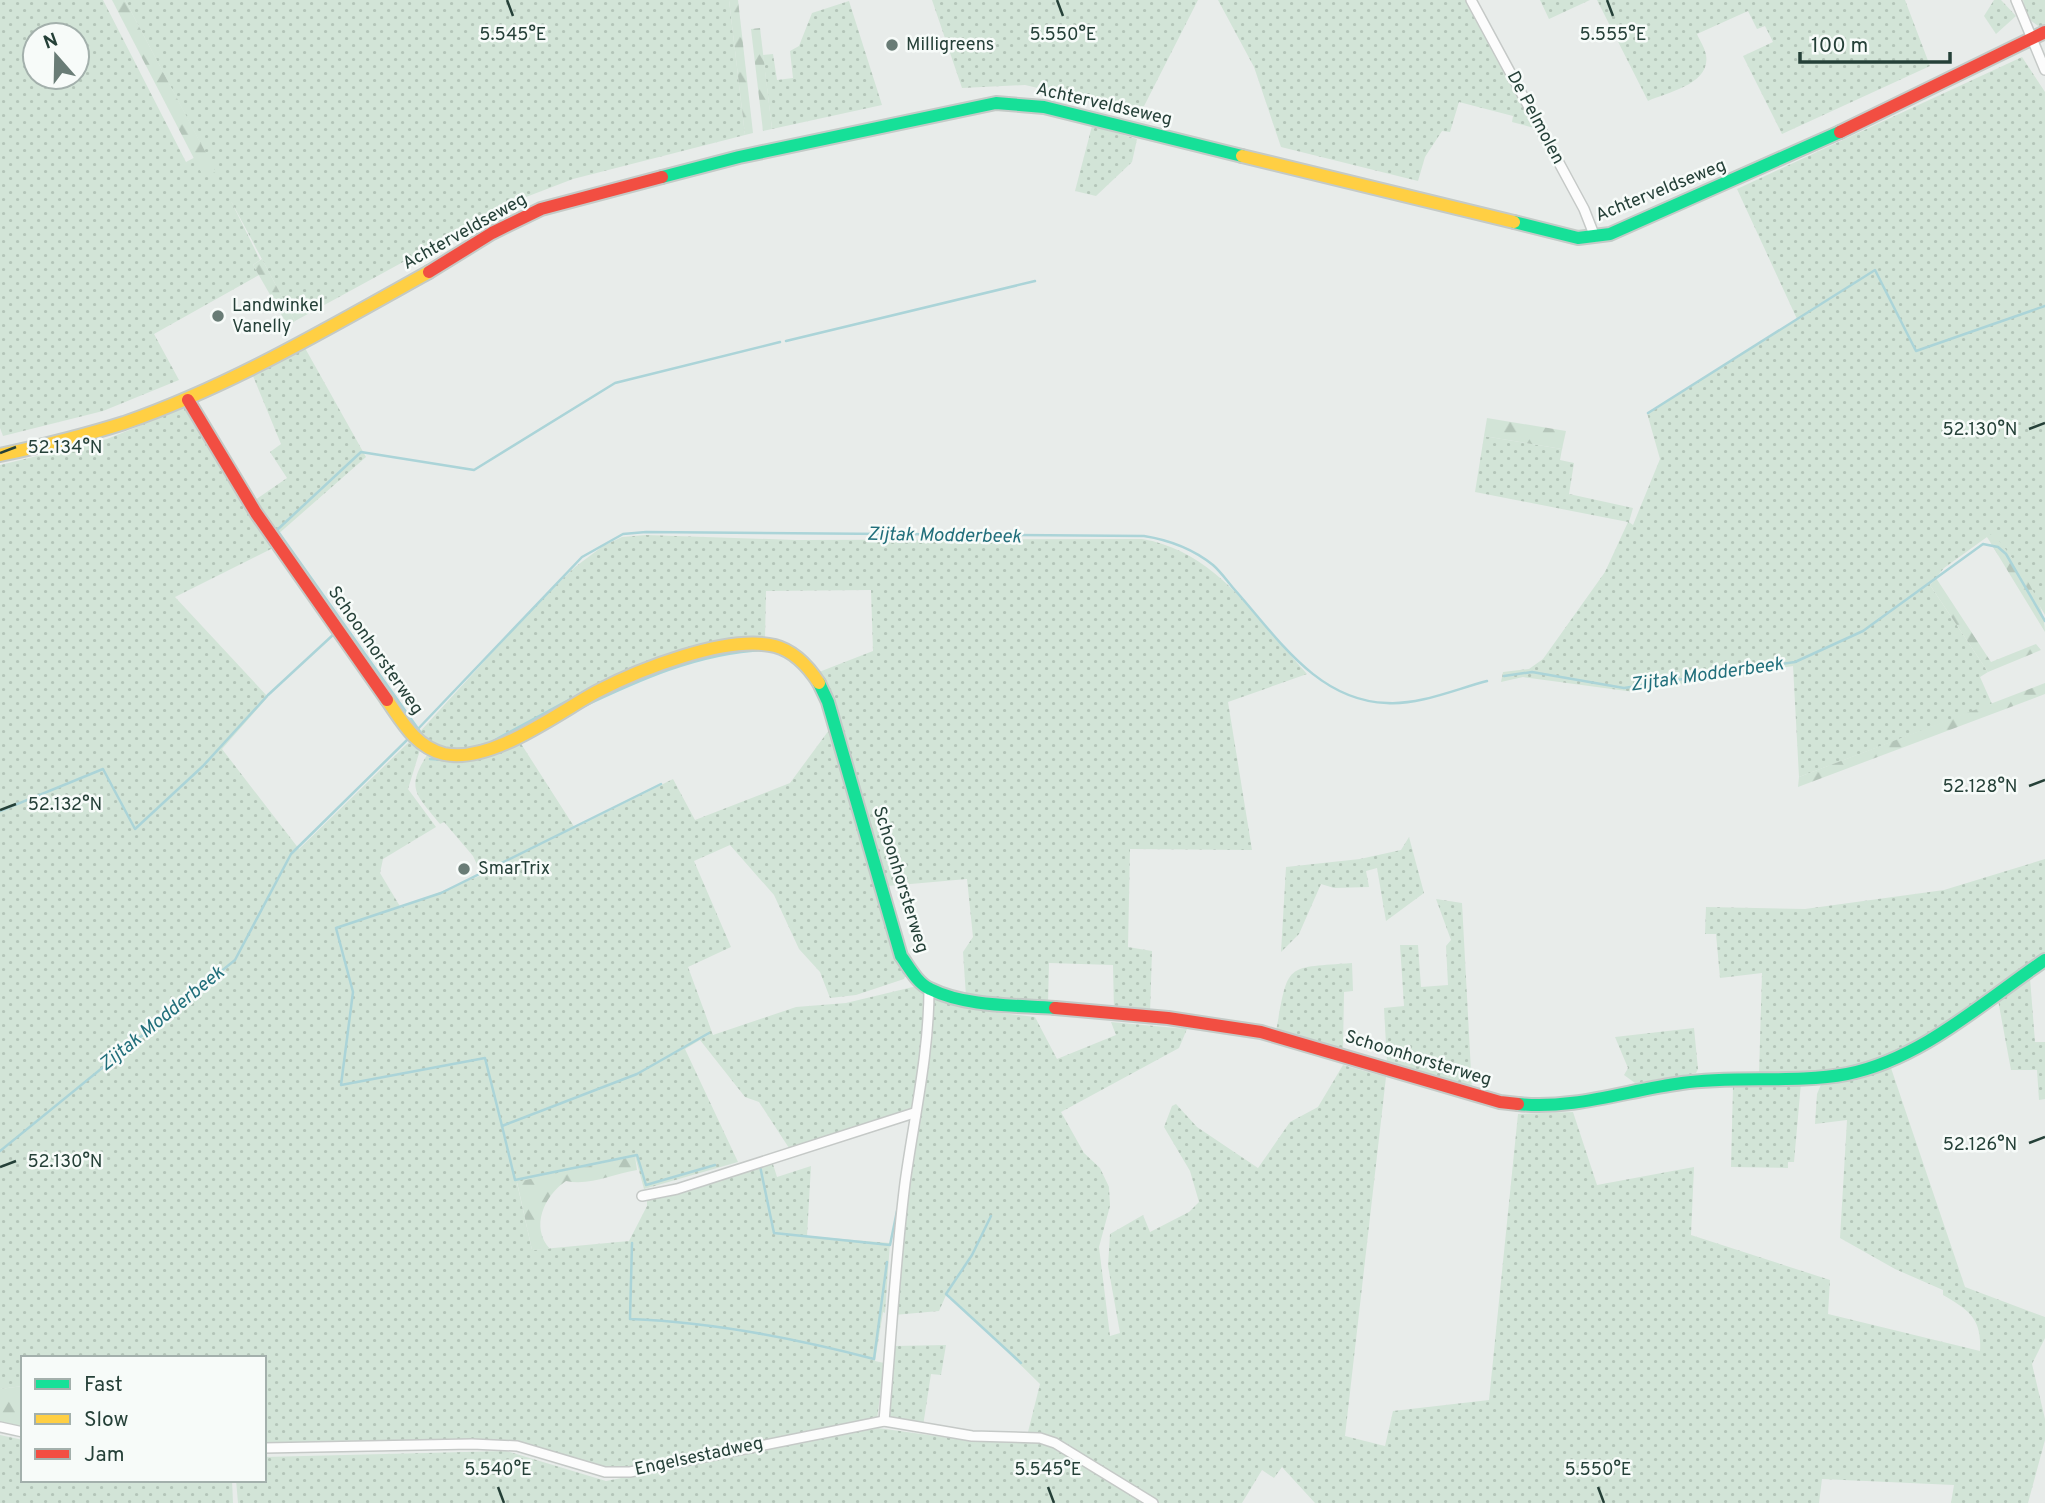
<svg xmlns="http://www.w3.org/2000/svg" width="2045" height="1503" font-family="Overpass,sans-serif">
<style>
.grass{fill:url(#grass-dots);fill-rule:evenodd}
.forest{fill:url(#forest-firs)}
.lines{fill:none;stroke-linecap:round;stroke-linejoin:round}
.stream{stroke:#abd4d8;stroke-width:2.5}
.street-casing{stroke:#c5c9c7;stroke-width:12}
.fast-casing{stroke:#c4cac7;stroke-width:16}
.slow-casing{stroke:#c4cac7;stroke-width:16}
.jam-casing{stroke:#c4cac7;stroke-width:16}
.street{stroke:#fcfcfc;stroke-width:9}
.fast{stroke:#16e098;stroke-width:12}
.slow{stroke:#ffcf43;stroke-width:12}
.jam{stroke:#f24e42;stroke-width:12}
.ticks{fill:none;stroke:#254038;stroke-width:2.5}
.poi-dot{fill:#697c76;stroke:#f7fbf9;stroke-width:2.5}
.labels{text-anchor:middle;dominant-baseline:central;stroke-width:5;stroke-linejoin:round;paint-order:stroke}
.poi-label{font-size:18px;fill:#254038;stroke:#f7fbf9;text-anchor:start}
.street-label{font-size:18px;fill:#254038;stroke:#f7fbf9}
.water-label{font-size:19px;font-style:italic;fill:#216f7b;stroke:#f7fbf9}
.ticks-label{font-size:18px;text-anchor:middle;fill:#254038;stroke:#f7fbf9;stroke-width:5;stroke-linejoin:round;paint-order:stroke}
</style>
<defs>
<pattern id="grass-dots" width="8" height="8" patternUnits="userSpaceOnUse" patternTransform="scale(1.75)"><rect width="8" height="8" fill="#d2e4d7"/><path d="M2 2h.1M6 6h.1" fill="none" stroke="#b4c5b9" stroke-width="1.8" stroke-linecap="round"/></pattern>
<pattern id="forest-firs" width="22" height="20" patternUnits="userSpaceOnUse" patternTransform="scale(1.75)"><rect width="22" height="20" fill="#d2e4d7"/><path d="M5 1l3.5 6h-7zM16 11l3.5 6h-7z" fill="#b4c5b9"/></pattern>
</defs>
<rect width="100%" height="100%" fill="#e8ecea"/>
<g class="grass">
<path d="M0 0H103L186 162 205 152 125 0H729L745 135 573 179 513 202 295 321 231 201 260 260 253 265 259 275 154 334 179 380 103 411 3 436 0 428ZM35 35H77V77H35Z"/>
<polygon points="932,0 1198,0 1141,112 1025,85 962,88"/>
<polygon points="1218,0 1468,0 1534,128 1512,122 1513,116 1459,102 1450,132 1442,131 1425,157 1418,181 1281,147 1254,67"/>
<polygon points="1540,0 1590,0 1549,19"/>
<path d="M1597 0H1905L1930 66 1782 134 1743 56 1773 42 1765 26 1757 29 1748 11 1697 34C1700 41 1705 48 1706 55 1711 84 1668 92 1648 101Z"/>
<polygon points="1994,0 2001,0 2016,16 1996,34 1984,16"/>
<polygon points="2023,0 2045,0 2045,26 2041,28 2027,18"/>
<polygon points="849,1 882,105 772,129 763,55 773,54 777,80 793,78 790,51 799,46 812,13"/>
<polygon points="2022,57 2045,92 2045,615 2010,555 1987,537 1944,568 1930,585 1988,672 1980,677 1992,704 1799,777 1793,666 1634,692 1523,677 1501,682 1503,672 1529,669 1543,659 1605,572 1628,522 1475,492 1484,436 1562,449 1560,460 1574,463 1569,494 1633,508 1629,522 1633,525 1660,459 1647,413 1797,319 1737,189"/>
<polygon points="1092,126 1137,139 1132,162 1096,196 1075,191"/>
<polygon points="305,348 366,457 276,536 252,502 287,478 270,452 281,444 253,376"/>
<path d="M186 407 275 547 175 597 268 697 222 749 299 849 411 740 420 750 408 789 436 827 383 859 380 873 401 908 482 875 473 856 444 822 440 824C417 795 405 790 427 755H440L518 739 575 828 673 779 695 820 790 783 832 726 908 971 904 979 856 995 830 998 820 972 799 949 774 895 730 845 694 861 731 947 688 967 713 1035 796 1007 846 1003 917 986 924 992 925 1018 912 1108 789 1148 759 1102 745 1097 700 1040 685 1049 738 1162 644 1189 635 1156 517 1183 532 1250 629 1241 647 1206V1197L772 1161 777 1177 811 1166 807 1236 890 1243 885 1313 883 1312 875 1361 884 1363 877 1420 616 1474 515 1442 492 1439 415 1444 264 1445V1358H23V1386L0 1389V465L107 439Z"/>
<path d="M646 535 796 540 1142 539C1217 551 1259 622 1307 674L1228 702 1252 850 1130 849 1128 947 1152 951 1150 1014 1114 1011 1113 965 1049 963 1048 1004 966 996 963 952 973 937 967 879 888 886 878 864 819 672 873 651 871 590 766 591 765 639 687 654 507 737 472 750H444L416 736 530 611 575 567 603 546 622 537Z"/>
<polygon points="1409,837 1424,893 1386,921 1377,868 1366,871 1369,887 1334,888 1321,884 1299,934 1281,952 1286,867 1360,859 1401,850"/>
<path d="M2045 859V956C1982 999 1916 1057 1840 1072 1815 1077 1785 1074 1759 1074L1762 973 1720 978 1716 934H1705L1706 907 1805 909 1944 890Z"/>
<polygon points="1436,899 1462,903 1472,1090 1387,1063 1384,1008 1404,1006 1400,945 1418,945 1421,987 1448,985 1446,946 1451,940"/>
<path d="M1352 963 1353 991 1344 992 1343 1050 1276 1031C1289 963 1283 968 1352 963Z"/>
<polygon points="2030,978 2035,1042 2045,1042 2045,1099 2039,1100 2037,1070 2011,1070 1998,1000"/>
<path d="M933 997 976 1010 1035 1017 1057 1059 1116 1035 1111 1022 1187 1029 1179 1048 1061 1112 1084 1153 1100 1168 1109 1187 1110 1206 1099 1247 1110 1336 1120 1333 1108 1266 1110 1234 1143 1215 1150 1232 1189 1212 1199 1202 1190 1171 1164 1127 1172 1106 1176 1104 1197 1127 1258 1168 1290 1122 1318 1107 1343 1065 1386 1077 1345 1436 1385 1446 1393 1411 1489 1400 1518 1114 1573 1112 1597 1185 1694 1167 1691 1235 1830 1280 1828 1314 1980 1351C1982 1319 1969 1310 1943 1295V1290L1895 1269 1840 1238 1847 1120 1815 1124 1817 1094 1822 1082 1854 1081 1891 1068 1965 1287 2045 1317V1338L2032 1364 2045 1419V1440L2028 1503H1951L1954 1485 1822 1479 1819 1503H1315L1282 1467 1274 1478 1262 1470 1242 1503H1157L1055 1441 1038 1432H1028L1040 1384 947 1293 939 1311 894 1315V1289L917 1122 933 1034Z"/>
<polygon points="1694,1028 1698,1069 1696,1073 1635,1083 1624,1075 1628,1068 1615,1037"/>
<polygon points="1801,1083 1794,1162 1788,1162 1788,1168 1731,1167 1733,1086"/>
<polygon points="946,1345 941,1375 931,1374 923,1426 891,1420 888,1414 894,1346"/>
<polygon points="878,1428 979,1442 1026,1440 1045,1443 1143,1503 238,1503 236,1480 264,1480 264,1457 506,1451 606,1481"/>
<polygon points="0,1435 23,1440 23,1480 232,1480 233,1503 0,1503"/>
</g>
<g class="forest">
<polygon points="112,0 125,0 216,172 203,176"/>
<polygon points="729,0 738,0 753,133 745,135"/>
<polygon points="760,28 772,129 763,131 751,29"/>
<polygon points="262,259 295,321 288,326 253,265"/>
<polygon points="1487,418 1566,431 1562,449 1484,436"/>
<path d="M1993 533C2014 560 2045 598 2045 632L1987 537Z"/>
<polygon points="1936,578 1991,662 2036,644 2041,650 1988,672 1930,585"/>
<polygon points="2045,683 2045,694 1798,787 1799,777"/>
<path d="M635 1156 637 1170C613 1174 590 1186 566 1181 544 1196 530 1227 550 1249L532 1250 517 1182Z"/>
<polygon points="23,1386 23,1431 0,1427 0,1389"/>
</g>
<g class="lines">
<g class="stream">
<polyline points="786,341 1035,281"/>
<polyline points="1648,413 1875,270 1916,351 2045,306"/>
<polyline points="1504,676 1532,672 1624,688 1795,662 1863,631 1983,544 1998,547 2006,554 2045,621"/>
<path d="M578 709C637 681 697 653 764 650"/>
<path d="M416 731 582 557 623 534 646 532 1144 536C1169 540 1193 549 1213 565 1221 572 1227 581 1234 589 1277 637 1317 701 1387 703 1420 705 1456 689 1487 681"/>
<polyline points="426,740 277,530 361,452 474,470 615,383 780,342"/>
<polyline points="493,741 589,689"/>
<polyline points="430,759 460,761 505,749"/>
<polyline points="661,784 441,893 336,928 353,992 341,1085 485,1058 502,1126 637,1074 709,1033"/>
<polyline points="0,811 103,769 135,829 203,766 268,695 334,634"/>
<polyline points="898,961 904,973"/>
<polyline points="502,1126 515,1180 637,1155 646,1185 715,1165"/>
<polyline points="0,1151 235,960 291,854 407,740"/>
<polyline points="760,1166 774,1233 890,1245 897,1211"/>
<polyline points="991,1216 972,1255 946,1294 1021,1363"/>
<path d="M632 1243 630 1319C713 1322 794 1338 874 1359L887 1262"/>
</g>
<g class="street-casing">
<g id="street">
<polyline points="1471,0 1584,209 1595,237"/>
<polyline points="2016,0 2045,70"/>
<polyline points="642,1196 677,1189 914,1113"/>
<path d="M884 1421C891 1342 895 1263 905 1183 914 1118 929 1054 929 989"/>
<polyline points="0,1427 23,1432"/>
<polyline points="264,1448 472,1444 517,1446 605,1472 630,1472 884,1421 972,1436 1040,1438 1055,1443 1153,1503"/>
</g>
</g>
<g class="fast-casing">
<g id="fast">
<polyline points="662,177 739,157 996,103 1044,107 1242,156"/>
<polyline points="1514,222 1578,238 1610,234 1840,132"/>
<path d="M819 683 828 702 901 956C909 967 917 983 930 989 966 1007 1015 1005 1055 1008"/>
<path d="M1518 1104C1573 1110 1628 1090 1682 1083 1737 1075 1793 1084 1847 1074 1922 1059 1984 1001 2045 960"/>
</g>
</g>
<g class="slow-casing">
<g id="slow">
<polyline points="1242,156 1514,222"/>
<path d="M0 455C42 446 83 436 124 423 231 386 330 327 429 272"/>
<path d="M387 700C403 723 416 747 444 754 491 764 556 714 596 692 638 670 727 634 775 646 794 651 808 666 819 683"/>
</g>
</g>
<g class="jam-casing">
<g id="jam">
<polyline points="1840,132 2045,32"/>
<polyline points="429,272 492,233 541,209 662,177"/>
<polyline points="188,400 256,513 387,700"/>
<polyline points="1055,1008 1168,1018 1261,1032 1500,1102 1518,1104"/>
</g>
</g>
<use href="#street" class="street"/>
<use href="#fast" class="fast"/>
<use href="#slow" class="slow"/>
<use href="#jam" class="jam"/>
</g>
<path class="ticks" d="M507 0 513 16M1057 0 1063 16M1607 0 1613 16M2029 429 2045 423M0 453 16 447M2029 786 2045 780M0 810 16 804M2029 1143 2045 1137M0 1167 16 1161M498 1487 504 1503M1048 1487 1054 1503M1598 1487 1604 1503"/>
<g class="poi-dot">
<circle cx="892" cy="45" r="7"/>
<circle cx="218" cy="316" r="7"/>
<circle cx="464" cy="869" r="7"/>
</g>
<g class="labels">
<g class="poi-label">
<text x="906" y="45">Milligreens</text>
<text x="232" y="306">Landwinkel<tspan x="232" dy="21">Vanelly</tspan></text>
<text x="478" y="869">SmarTrix</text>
</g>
<g class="street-label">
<text transform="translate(1104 105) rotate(13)">Achterveldseweg</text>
<text transform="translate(1535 118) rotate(62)">De Pelmolen</text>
<text transform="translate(1661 191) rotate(-22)">Achterveldseweg</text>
<text transform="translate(465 232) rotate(-29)">Achterveldseweg</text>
<text transform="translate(375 651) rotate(55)">Schoonhorsterweg</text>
<text transform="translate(900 880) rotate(73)">Schoonhorsterweg</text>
<text transform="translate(1418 1059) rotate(17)">Schoonhorsterweg</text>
<text transform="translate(699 1457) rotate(-12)">Engelsestadweg</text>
</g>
<g class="water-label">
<text transform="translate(944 536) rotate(1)">Zijtak Modderbeek</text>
<text transform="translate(1707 675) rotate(-8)">Zijtak Modderbeek</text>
<text transform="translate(162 1019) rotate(-39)">Zijtak Modderbeek</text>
</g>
</g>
<g class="ticks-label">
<text x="513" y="40">5.545°E</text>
<text x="1063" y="40">5.550°E</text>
<text x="1613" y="40">5.555°E</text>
<text x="1980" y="435">52.130°N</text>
<text x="65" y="453">52.134°N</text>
<text x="1980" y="792">52.128°N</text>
<text x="65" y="810">52.132°N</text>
<text x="1980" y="1150">52.126°N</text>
<text x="65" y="1167">52.130°N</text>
<text x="498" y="1475">5.540°E</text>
<text x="1048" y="1475">5.545°E</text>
<text x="1598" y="1475">5.550°E</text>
</g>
<rect x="21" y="1356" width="245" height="126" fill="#f7fbf9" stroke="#a3b0ac" stroke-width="2"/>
<rect x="35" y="1379" width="35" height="10" fill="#16e098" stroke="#a3b0ac" stroke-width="2"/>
<text x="84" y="1391" font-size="21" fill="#254038">Fast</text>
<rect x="35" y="1414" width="35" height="10" fill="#ffcf43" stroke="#a3b0ac" stroke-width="2"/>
<text x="84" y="1426" font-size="21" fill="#254038">Slow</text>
<rect x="35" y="1449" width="35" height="10" fill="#f24e42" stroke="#a3b0ac" stroke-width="2"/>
<text x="84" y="1461" font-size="21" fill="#254038">Jam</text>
<g transform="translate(56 56) rotate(340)"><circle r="33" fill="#f7fbf9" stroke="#a3b0ac" stroke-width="2"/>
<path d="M0-5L12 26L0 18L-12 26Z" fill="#697c76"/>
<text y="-10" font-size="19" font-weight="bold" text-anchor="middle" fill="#254038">N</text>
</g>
<path d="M1800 52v10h150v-10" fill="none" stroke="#254038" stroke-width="3.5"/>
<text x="1811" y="52" font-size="21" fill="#254038" stroke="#f7fbf9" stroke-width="5" paint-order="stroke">100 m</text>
</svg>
